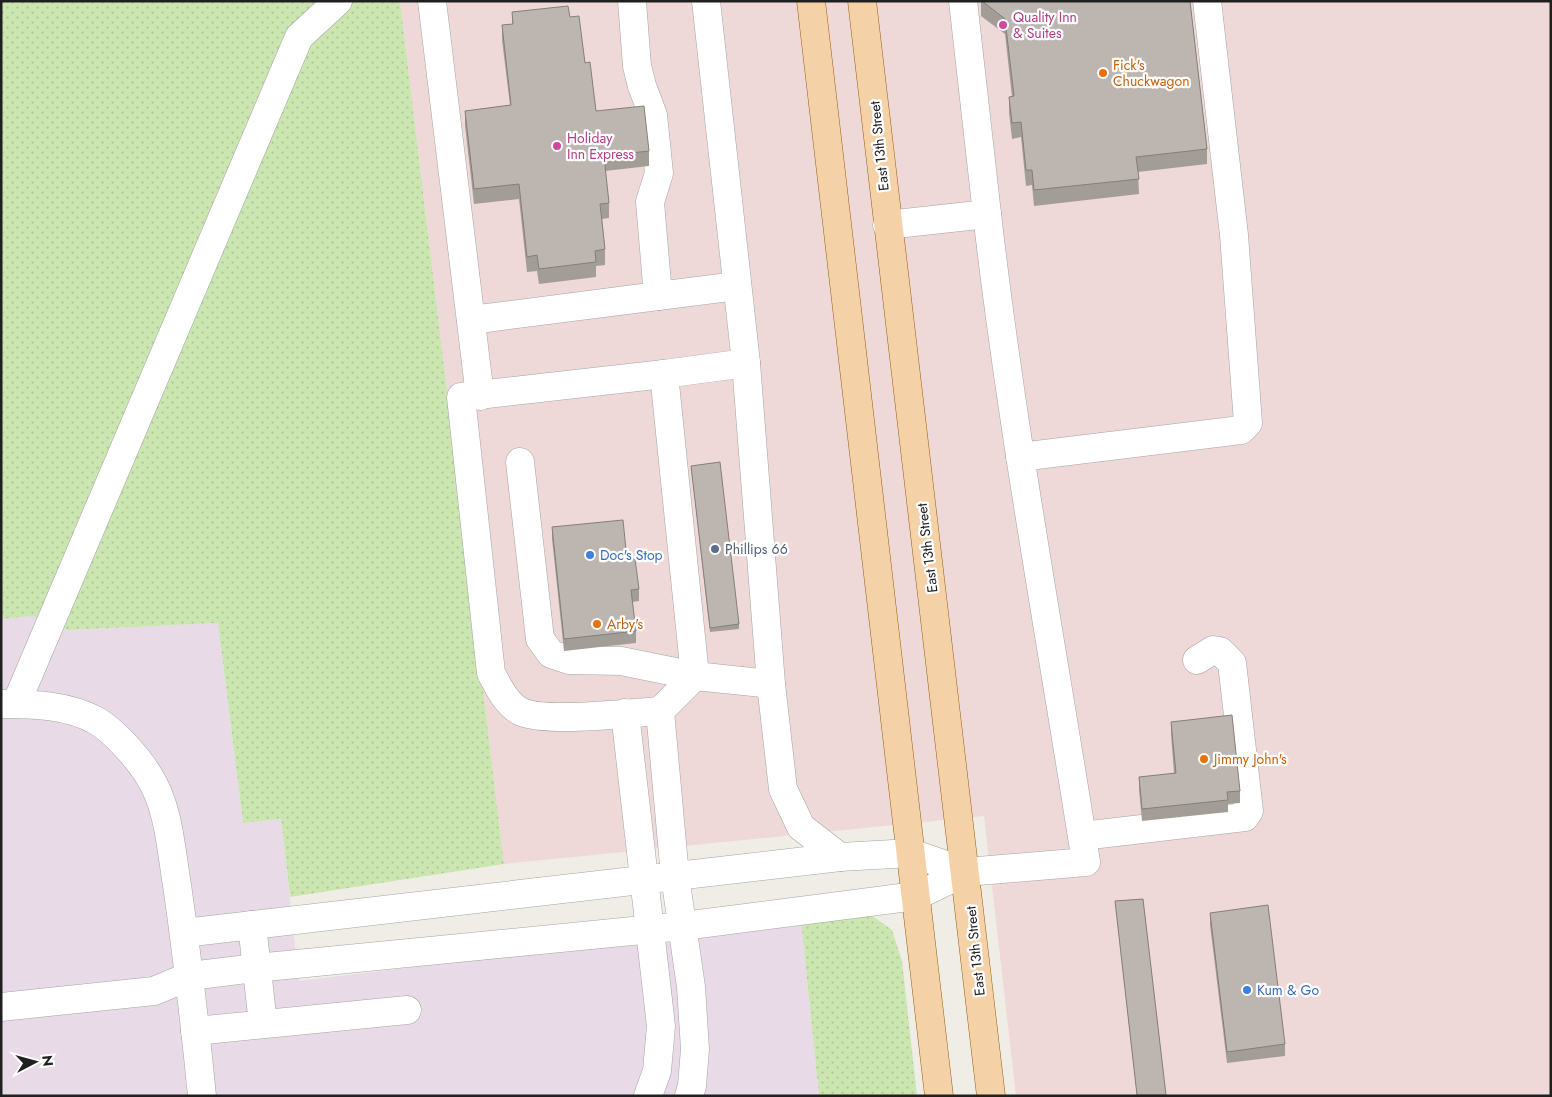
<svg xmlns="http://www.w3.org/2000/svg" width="1552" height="1097" font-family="Jost,sans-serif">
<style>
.commercial{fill:#efd8d8}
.industrial{fill:#e8dae6}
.grass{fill:url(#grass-dots)}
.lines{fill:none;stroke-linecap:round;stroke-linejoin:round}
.minor-casing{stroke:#a4a4a4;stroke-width:29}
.major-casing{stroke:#91610b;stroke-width:29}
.minor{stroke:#fff;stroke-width:28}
.major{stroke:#f5d1a7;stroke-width:28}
.wall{fill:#a39d97}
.building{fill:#bdb6b0;stroke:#847f7b}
.hotel-dot{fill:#d1479c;stroke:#fff;stroke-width:2}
.food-dot{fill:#e8710a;stroke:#fff;stroke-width:2}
.service-dot{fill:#5c6f8a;stroke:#fff;stroke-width:2}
.shop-dot{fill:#3f7fe0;stroke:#fff;stroke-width:2}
.labels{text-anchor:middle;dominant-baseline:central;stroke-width:4.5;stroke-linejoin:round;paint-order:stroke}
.hotel-label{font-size:14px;fill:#b23c85;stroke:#fff;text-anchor:start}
.food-label{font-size:14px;fill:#c56008;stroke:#fff;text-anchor:start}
.street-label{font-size:14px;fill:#202020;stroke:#fff}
.service-label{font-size:14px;fill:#4e5e75;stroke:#fff;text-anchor:start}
.shop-label{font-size:14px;fill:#366cbe;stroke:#fff;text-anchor:start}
</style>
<defs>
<pattern id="grass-dots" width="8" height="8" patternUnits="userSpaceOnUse" patternTransform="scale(1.25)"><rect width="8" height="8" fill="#cce6b1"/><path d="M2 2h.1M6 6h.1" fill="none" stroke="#afc598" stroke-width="1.8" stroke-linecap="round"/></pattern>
</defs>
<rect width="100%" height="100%" fill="#f0ede7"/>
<polygon class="commercial" points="400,1 1551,1 1551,1096 1016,1096 984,816 504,864"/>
<polygon class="industrial" points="34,616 68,630 218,623 243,823 281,819 299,981 801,920 819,1096 1,1096 1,619"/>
<g class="grass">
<polygon points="1,1 400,1 504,864 290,897 281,819 243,823 218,623 68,630 34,616 1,619"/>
<polygon points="871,915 892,930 902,961 917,1096 819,1096 801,920"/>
</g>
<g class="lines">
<g class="minor-casing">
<g id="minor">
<polyline points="432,1 480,396"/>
<polyline points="706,1 746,363 771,684 783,789 801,827 840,857"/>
<polyline points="887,225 987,214 963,1"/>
<polyline points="658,296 737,286"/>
<polyline points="471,320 658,296 650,202 659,173 653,115 642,86 637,66 632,1"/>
<polyline points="1020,457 1241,430 1248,423 1234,235 1207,1"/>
<polyline points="520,462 540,639 551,654 569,660 621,661 695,676 771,684"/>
<path d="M1 704C33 704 69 705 97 721 115 732 138 758 149 776 169 807 171 850 177 885 187 955 195 1025 202 1096"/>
<polyline points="16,704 299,37 338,1"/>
<path d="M660 711C629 713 547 723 522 712 507 706 498 686 491 673L461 397 664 374"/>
<polyline points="625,713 661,1026 657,1071 648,1096"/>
<polyline points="1082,836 1245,817 1249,811 1232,663 1220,651 1213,650 1197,660"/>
<polyline points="252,925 263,1024"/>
<polyline points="184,933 840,857 911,853 966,872"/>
<path d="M1 1007 154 991 190 976 256 968 683 926 916 896 966 872 1086 862C1052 646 1012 431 987 214"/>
<polyline points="195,1031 407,1010"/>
<polyline points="689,1096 692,1086 695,1049 691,987 675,876 660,711 695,676 664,374 746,363"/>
</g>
</g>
<g class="major-casing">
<g id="major">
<polyline points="811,1 939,1096"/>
<polyline points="862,1 991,1096"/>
</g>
</g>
<use href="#minor" class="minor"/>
<use href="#major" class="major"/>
</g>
<g class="wall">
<polygon points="981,1 1190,1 1207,149 1207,164 1138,172 1139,194 1034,206 1032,185 1026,186 1021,137 1012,139 1009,112 1009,97 1012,97 1005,34 981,16"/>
<polygon points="512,12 570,17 585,63 596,111 649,151 649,166 605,171 609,203 609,218 602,219 605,249 605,265 596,266 596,277 539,284 537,271 527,272 519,199 474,204 465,126 465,111 510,105 502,40 502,25 512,24"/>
<polygon points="691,466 739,624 739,629 710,632"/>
<polygon points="552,527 627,560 639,589 639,601 632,602 636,631 636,643 564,651 552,539"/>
<polygon points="1171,722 1240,791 1240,803 1228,804 1228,812 1142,821 1139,789 1139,777 1174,774 1171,734"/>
<polygon points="1143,899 1166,1096 1137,1096 1115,901"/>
<polygon points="1210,913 1285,1044 1285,1056 1227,1063 1210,925"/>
</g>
<g class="building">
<polygon points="982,1 1190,1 1207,149 1136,157 1139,179 1034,190 1032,170 1026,170 1021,122 1012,123 1009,97 1014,96 1005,19"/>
<polygon points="568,6 570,17 579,16 585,63 590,62 596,111 644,106 649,151 604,156 609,203 600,204 605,249 595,251 596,262 539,269 537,255 527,257 519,184 474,189 465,111 511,105 502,25 513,24 512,12"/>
<polygon points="720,462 739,624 710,628 691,466"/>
<polygon points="623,520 627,560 635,559 639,589 631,590 636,631 564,639 552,527"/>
<polygon points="1232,715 1240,791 1227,792 1228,800 1142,809 1139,777 1176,773 1171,722"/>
<polygon points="1143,899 1166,1095 1137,1095 1115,901"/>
<polygon points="1268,905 1285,1044 1227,1052 1210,913"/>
</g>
<g class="hotel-dot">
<circle cx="1003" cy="25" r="5"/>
<circle cx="557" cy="146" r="5"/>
</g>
<g class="food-dot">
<circle cx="1103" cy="73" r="5"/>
<circle cx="597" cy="624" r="5"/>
<circle cx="1204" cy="759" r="5"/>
</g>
<circle class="service-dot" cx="715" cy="549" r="5"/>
<g class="shop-dot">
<circle cx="590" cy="555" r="5"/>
<circle cx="1247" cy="990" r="5"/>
</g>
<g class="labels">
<g class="hotel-label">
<text x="1013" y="17">Quality Inn<tspan x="1013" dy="16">&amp; Suites</tspan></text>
<text x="567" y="138">Holiday<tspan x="567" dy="16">Inn Express</tspan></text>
</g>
<g class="food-label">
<text x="1113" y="65">Fick's<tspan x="1113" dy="16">Chuckwagon</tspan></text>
<text x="607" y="624">Arby's</text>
<text x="1214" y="759">Jimmy John's</text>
</g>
<g class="street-label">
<text transform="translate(879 146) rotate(-96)">East 13th Street</text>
<text transform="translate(927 548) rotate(-97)">East 13th Street</text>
<text transform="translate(975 951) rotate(-96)">East 13th Street</text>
</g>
<g class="service-label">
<text x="725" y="549">Phillips 66</text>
</g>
<g class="shop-label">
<text x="600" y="555">Doc's Stop</text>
<text x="1257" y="990">Kum &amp; Go</text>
</g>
</g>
<rect width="1552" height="1097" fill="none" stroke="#202020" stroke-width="5"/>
<g transform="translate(35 1062) rotate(84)" stroke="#ffffff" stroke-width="4" paint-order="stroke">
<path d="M0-4L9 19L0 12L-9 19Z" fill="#202020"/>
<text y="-8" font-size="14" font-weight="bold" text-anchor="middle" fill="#202020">N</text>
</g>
</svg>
